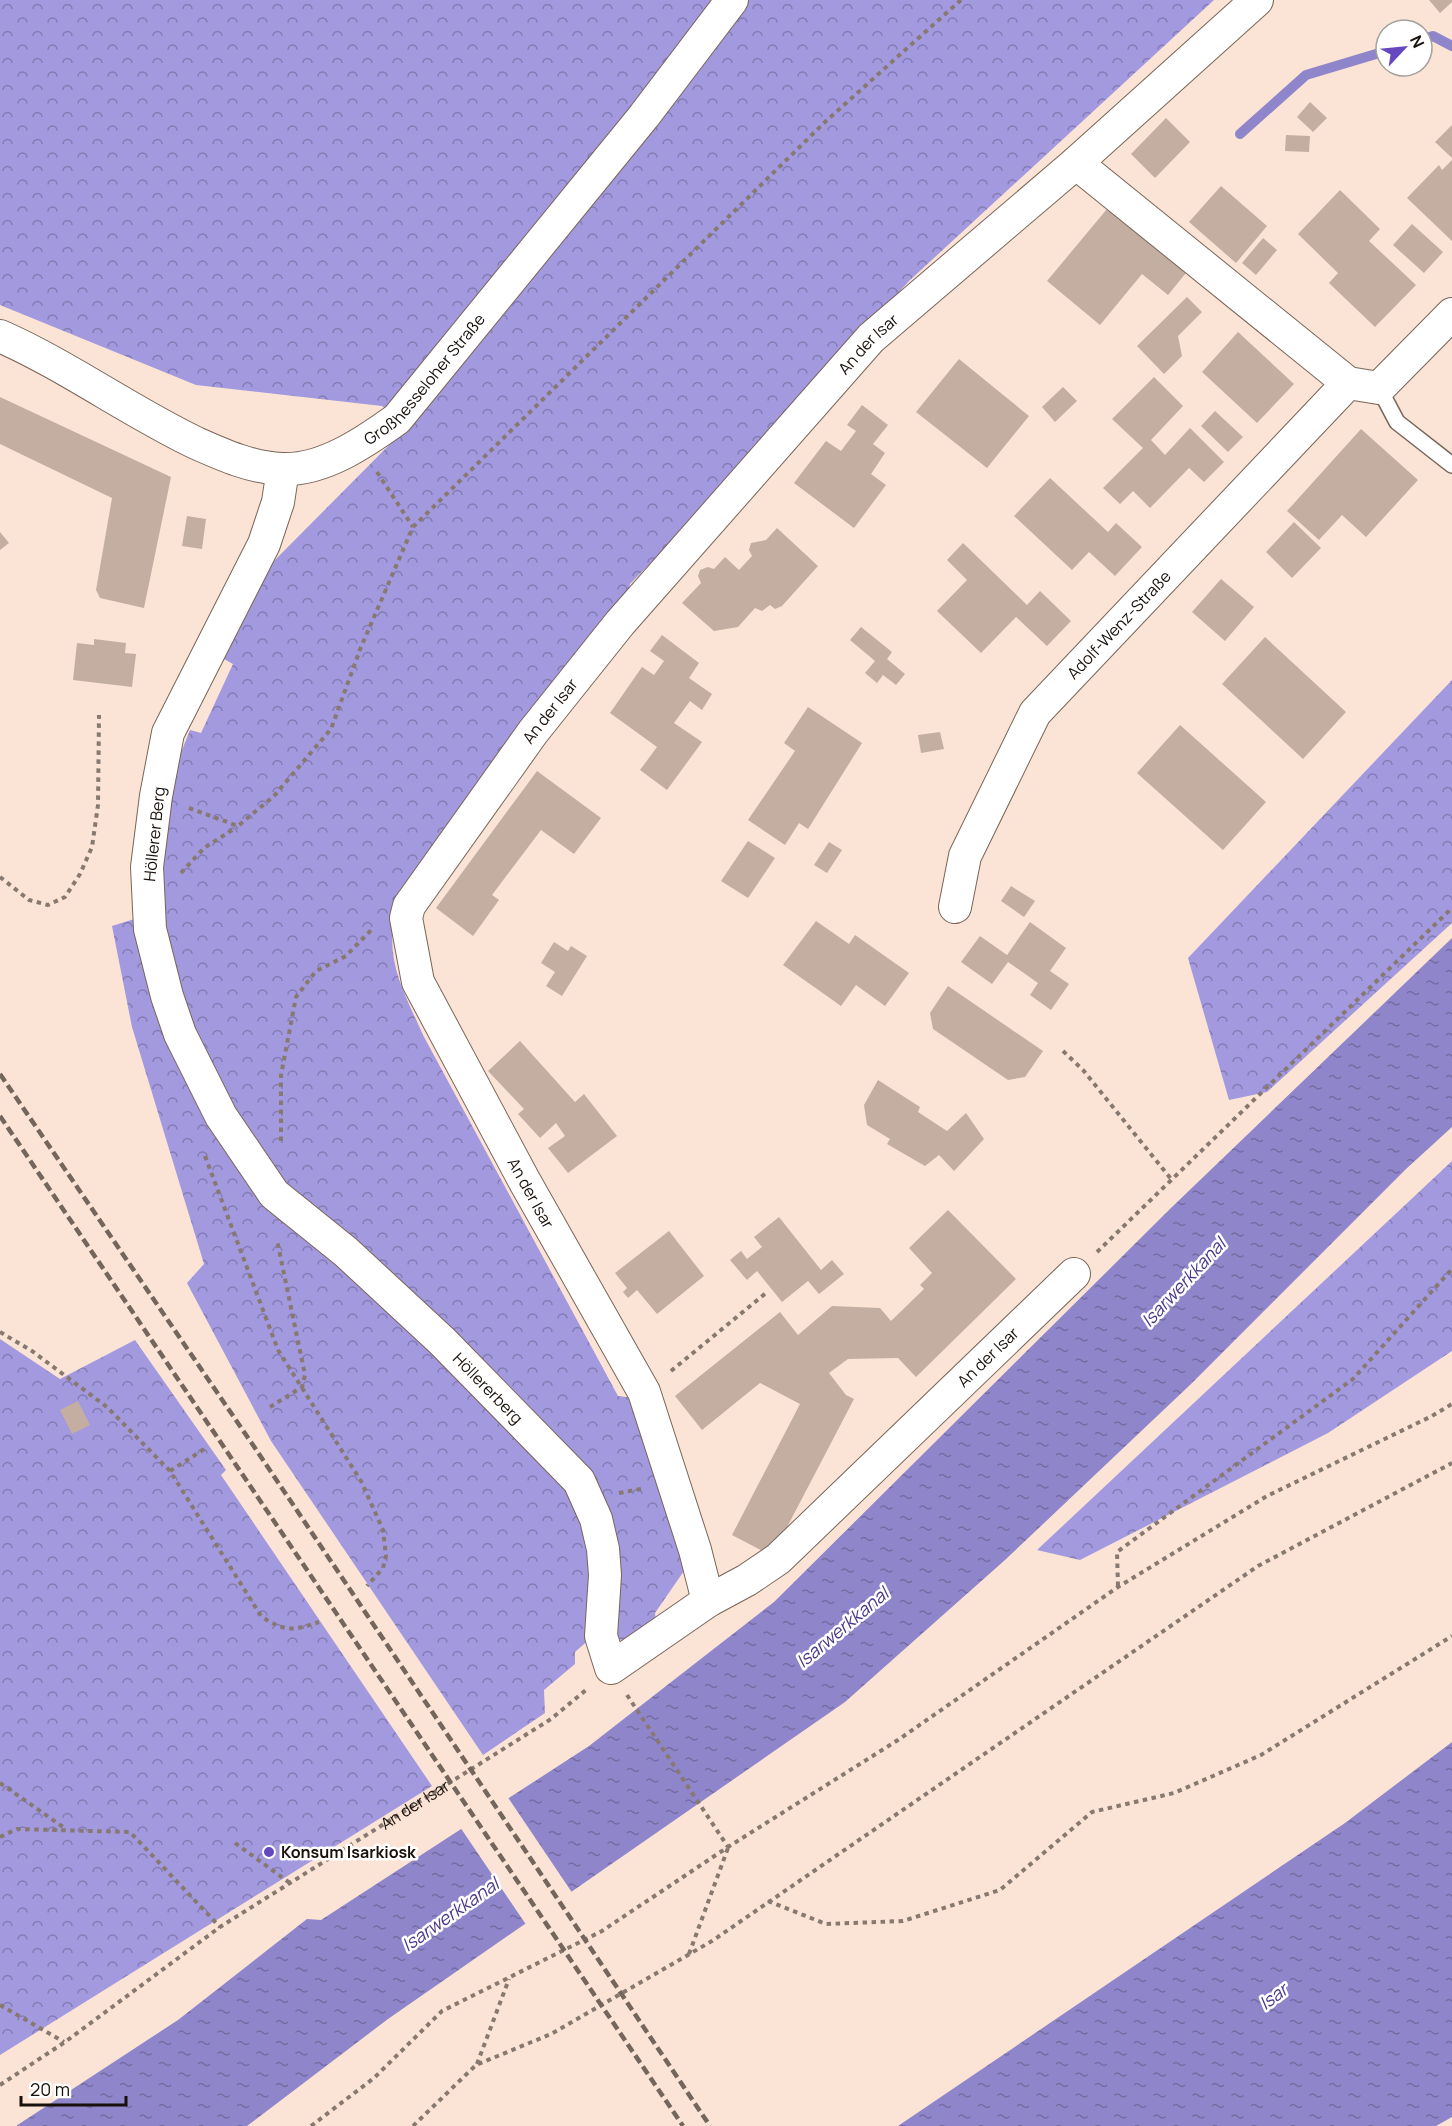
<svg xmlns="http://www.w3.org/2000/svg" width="1452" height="2126" font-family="Manrope,sans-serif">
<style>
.forest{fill:url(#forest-crowns)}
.water{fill:url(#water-ripples)}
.pier{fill:#fbe4d5}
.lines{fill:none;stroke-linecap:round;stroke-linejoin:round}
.stream{stroke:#8f85ca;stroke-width:10}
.building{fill:#c4aea1}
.service-casing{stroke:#796558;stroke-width:18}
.minor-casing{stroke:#796558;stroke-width:34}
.path{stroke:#887970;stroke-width:4;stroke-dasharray:4.5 4.5;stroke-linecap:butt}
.service{stroke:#fff;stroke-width:15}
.minor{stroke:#fff;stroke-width:32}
.rail{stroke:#74665d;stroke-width:4.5;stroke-dasharray:9 4.5;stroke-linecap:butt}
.poi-dot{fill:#6548c0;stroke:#fff;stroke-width:2}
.labels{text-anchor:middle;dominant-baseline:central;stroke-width:5;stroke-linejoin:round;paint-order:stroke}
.street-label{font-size:16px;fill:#17100b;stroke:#fff}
.poi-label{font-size:16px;font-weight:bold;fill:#17100b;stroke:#fff;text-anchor:start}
.water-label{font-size:18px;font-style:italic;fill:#4a378a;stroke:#fff}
</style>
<defs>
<pattern id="forest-crowns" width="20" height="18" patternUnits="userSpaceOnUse" patternTransform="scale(1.5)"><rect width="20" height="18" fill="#a299df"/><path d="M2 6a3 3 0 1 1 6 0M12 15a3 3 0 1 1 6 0" fill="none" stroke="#837bb3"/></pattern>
<pattern id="water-ripples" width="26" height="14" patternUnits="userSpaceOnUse" patternTransform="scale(1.5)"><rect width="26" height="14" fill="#8f85ca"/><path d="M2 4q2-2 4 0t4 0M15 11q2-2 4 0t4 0" fill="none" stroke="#746ba2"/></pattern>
</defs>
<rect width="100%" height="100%" fill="#fbe4d5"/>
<g class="forest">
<path d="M0 0H1214L909 281 706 506 630 584 627 597 398 903C382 956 402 988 423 1035L618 1396 634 1398 686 1568 655 1613 656 1623 625 1641 598 1632 575 1652V1664L544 1690 545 1713 483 1755 271 1441 187 1283 204 1264 132 1027 112 926 160 911 167 803 178 760 190 730 201 733 233 664 222 658 271 564 408 426 382 406 196 385 0 305Z"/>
<polygon points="1452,680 1452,923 1267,1092 1229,1100 1188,958"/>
<polygon points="1452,1161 1452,1351 1328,1433 1080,1560 1037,1550"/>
<polygon points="0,1339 60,1379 135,1340 226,1470 221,1475 432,1786 0,2055"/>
</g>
<g class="water">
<polygon points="1452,938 1452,1127 1406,1169 1191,1384 1005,1560 845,1702 388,2019 247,2126 16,2126 178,2020 307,1919 321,1920 589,1746 774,1602 1172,1207"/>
<polygon points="1452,1742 1452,2117 1436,2126 898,2126 1345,1823"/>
</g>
<polygon class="pier" points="507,1796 573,1894 527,1926 460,1827"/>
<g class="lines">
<g class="stream">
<polyline points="1422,40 1433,36 1452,46"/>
<polyline points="1240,134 1306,75 1386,51"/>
</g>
</g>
<g class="building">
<polygon points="1429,0 1452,0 1452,2 1440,13"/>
<polygon points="1310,102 1327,118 1313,132 1297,117"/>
<polygon points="1166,118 1190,142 1155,178 1131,154"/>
<polygon points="1452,125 1452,158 1435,142"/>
<polygon points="1286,135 1310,136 1309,152 1285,151"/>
<polygon points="1452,160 1452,241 1407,198 1439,165 1442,170"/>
<polygon points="1221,186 1267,226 1236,263 1189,222"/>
<polygon points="1340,190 1380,229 1369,241 1416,285 1375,327 1329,283 1338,273 1298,234"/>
<polygon points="1112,203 1190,268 1168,295 1142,274 1100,325 1047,281"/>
<polygon points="1412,224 1443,252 1424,273 1393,245"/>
<polygon points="1263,238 1277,250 1256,275 1242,263"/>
<polygon points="1187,297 1202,312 1178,336 1182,356 1164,374 1137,346"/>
<polygon points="1238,332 1294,384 1257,423 1202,372"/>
<polygon points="959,359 1029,416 987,468 916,412"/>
<polygon points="1154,377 1183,406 1151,440 1165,455 1190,428 1224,462 1204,482 1189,468 1150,508 1133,491 1120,504 1103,488 1143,448 1112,419"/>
<polygon points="1063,387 1077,401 1055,422 1042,407"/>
<polygon points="0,397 171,477 144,608 100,598 96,590 112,498 0,444"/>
<polygon points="862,405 888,425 873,444 885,453 871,474 886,485 854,528 794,483 826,441 841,451 856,431 847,425"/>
<polygon points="1215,411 1243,437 1228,452 1201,426"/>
<polygon points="1361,429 1418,480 1366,537 1342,515 1319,540 1287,511"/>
<polygon points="1050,478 1108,532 1116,523 1142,547 1115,576 1089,552 1072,570 1014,516"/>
<polygon points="187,516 206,519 202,549 182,546"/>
<polygon points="1294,522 1321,548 1292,578 1266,552"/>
<polygon points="777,528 818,566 782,606 775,609 770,605 762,611 755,608 738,627 714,631 682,603 701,583 698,576 700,570 708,567 714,569 725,557 739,570 752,556 749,550 751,543 766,540"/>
<polygon points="0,532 9,543 0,550"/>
<polygon points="963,543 1027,605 1040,591 1071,621 1047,646 1016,617 981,653 937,611 967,580 947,560"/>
<polygon points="1221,579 1254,607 1225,641 1192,612"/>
<polygon points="861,627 892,652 887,659 905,674 896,685 883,675 877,683 865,673 875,661 850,640"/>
<polygon points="662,635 699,663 689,678 712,694 702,710 690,701 674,723 702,742 667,790 640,770 657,747 610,713 642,667 654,675 664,661 650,651"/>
<polygon points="1265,637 1346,712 1303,759 1222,684"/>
<polygon points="94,639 126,643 125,653 136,654 132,687 73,680 77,643 94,645"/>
<polygon points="808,707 862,743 808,829 799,823 785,845 748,820 795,751 784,743"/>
<polygon points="1180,725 1266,802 1223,850 1137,773"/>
<polygon points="940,732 944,749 921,753 918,735"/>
<polygon points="537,771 601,818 574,854 541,830 492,895 499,900 473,936 436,908"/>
<polygon points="748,841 775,858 748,898 721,881"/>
<polygon points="829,842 842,850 827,873 814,865"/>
<polygon points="1011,886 1035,901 1024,917 1001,901"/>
<polygon points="816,921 849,944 855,935 909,973 885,1006 856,985 841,1006 783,965"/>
<polygon points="1030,922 1066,948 1050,971 1069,984 1051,1010 1030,995 1038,983 1008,962 992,984 961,962 980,936 1007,955"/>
<polygon points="554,942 568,951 571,946 587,956 562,996 546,986 555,972 541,963"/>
<polygon points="948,986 1043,1051 1025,1077 1008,1080 933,1029 930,1013"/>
<polygon points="520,1041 575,1102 584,1094 617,1136 568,1173 548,1148 565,1136 556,1123 540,1138 518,1114 524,1109 488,1071"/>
<polygon points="878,1080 920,1107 918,1112 947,1131 966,1113 984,1139 954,1171 939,1155 925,1166 887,1144 890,1139 867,1125 864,1105"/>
<polygon points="948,1210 1016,1279 916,1377 898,1358 848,1359 829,1373 846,1395 854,1399 772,1556 732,1535 800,1404 760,1383 702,1430 675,1396 780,1312 798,1335 832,1306 880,1308 891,1321 924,1289 920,1285 932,1273 909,1248"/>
<polygon points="779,1217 821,1270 832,1260 844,1274 819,1294 808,1281 782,1302 757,1271 747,1280 730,1260 741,1251 747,1259 762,1247 754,1237"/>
<polygon points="669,1231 704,1276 657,1314 637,1290 628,1298 623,1292 627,1288 615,1273"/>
<polygon points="78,1401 90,1425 72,1434 60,1410"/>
</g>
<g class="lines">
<g class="service-casing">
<polyline id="service" points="1379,388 1397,422 1452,465"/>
</g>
<g class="minor-casing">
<g id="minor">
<polyline points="1076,163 1348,383"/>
<path id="s2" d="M0 336C68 366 129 411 196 443 223 455 252 468 282 469 323 471 365 442 397 419L644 116 732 0"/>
<path id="s3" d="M283 469 278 502 264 544 168 733 156 796 147 867 150 929 167 996 180 1034 221 1116 274 1194 346 1252 442 1341 579 1481 596 1519 603 1549 605 1575 601 1636 611 1668 708 1601 747 1580 778 1559 1074 1274"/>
<path id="s4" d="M955 907 965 856 1035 713 1348 383 1379 388 1452 314"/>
<path id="s5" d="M708 1601 695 1550 644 1392 525 1182 418 982 406 918 409 906 533 732 620 623 871 338 1076 163 1257 0"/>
</g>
</g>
<g class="path">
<polyline points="377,472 413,527"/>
<polyline points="189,808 238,826 274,796 331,729 361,647 413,527 826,121 961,0"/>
<polyline points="181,873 204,848 237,827"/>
<polyline points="0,877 29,900 48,905 65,897 80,874 92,847 98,805 99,715"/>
<polyline points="1063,1051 1083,1070 1171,1179"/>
<polyline points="281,1141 281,1075 296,997 316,971 346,956 373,928"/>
<polyline points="205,1156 278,1350 361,1481 383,1530 386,1556 383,1568 367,1586"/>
<polyline points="1097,1252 1452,908"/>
<path d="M0 1332 32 1351 107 1407 170 1471 261 1616C284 1632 293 1631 319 1622"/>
<polyline points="671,1371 766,1293"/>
<polyline points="270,1407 302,1387 305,1375 277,1240"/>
<polyline points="170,1471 206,1448"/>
<polyline points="619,1493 641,1489"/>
<polyline points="1118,1586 1117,1552 1353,1379 1452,1269"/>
<polyline points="627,1695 728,1847"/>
<polyline points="0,1783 66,1829"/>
<polyline points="0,1837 17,1829 130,1832 220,1927"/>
<polyline points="235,1843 290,1883"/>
<polyline points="768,1901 826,1924 903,1921 1000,1890 1092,1812 1174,1793 1261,1755 1452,1636"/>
<polyline points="689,1954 728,1848"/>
<polyline points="0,2005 64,2042"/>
<polyline points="477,2064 509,1979"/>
<path id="s1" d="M0 2085 65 2042 220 1927 551 1719 586 1690"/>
<polyline points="311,2126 374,2078 442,2011 602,1931 728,1847 898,1740 1118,1587 1267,1496 1432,1416 1452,1404"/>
<polyline points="413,2126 476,2065 551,2034 712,1941 1258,1566 1452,1463"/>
</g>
<use href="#service" class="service"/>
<use href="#minor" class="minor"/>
<g class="rail">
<polyline points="0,1074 257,1451 710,2126"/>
<polyline points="0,1116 683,2126"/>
</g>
</g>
<circle class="poi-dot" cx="269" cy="1852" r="6"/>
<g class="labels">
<g class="street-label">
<text stroke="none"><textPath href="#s5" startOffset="1491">An der Isar</textPath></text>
<text stroke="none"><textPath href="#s2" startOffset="489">Großhesseloher Straße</textPath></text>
<text stroke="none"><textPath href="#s4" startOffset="333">Adolf-Wenz-Straße</textPath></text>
<text stroke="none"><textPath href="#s5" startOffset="1005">An der Isar</textPath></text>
<text transform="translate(154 834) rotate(-84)">Höllerer Berg</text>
<text transform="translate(531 1193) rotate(61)">An der Isar</text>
<text stroke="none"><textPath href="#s3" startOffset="1886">An der Isar</textPath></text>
<text stroke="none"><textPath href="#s3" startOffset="1072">Höllererberg</textPath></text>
<text stroke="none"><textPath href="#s1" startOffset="501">An der Isar</textPath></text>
</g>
<g class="poi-label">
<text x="281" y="1852">Konsum Isarkiosk</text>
</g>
<g class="water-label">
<text transform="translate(1183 1282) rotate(-47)">Isarwerkkanal</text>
<text transform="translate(842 1627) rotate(-40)">Isarwerkkanal</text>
<text transform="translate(450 1914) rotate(-35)">Isarwerkkanal</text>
<text transform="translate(1273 1996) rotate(-37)">Isar</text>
</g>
</g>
<g transform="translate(1404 48) rotate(64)"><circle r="28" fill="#ffffff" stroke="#a29f9d" stroke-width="1.5"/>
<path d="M0-4.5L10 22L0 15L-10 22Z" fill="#6548c0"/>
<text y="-9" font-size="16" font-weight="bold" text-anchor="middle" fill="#17100b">N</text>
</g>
<path d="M21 2096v9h105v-9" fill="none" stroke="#17100b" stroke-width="3"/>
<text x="30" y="2096" font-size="18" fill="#17100b" stroke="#ffffff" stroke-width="4.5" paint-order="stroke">20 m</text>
</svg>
